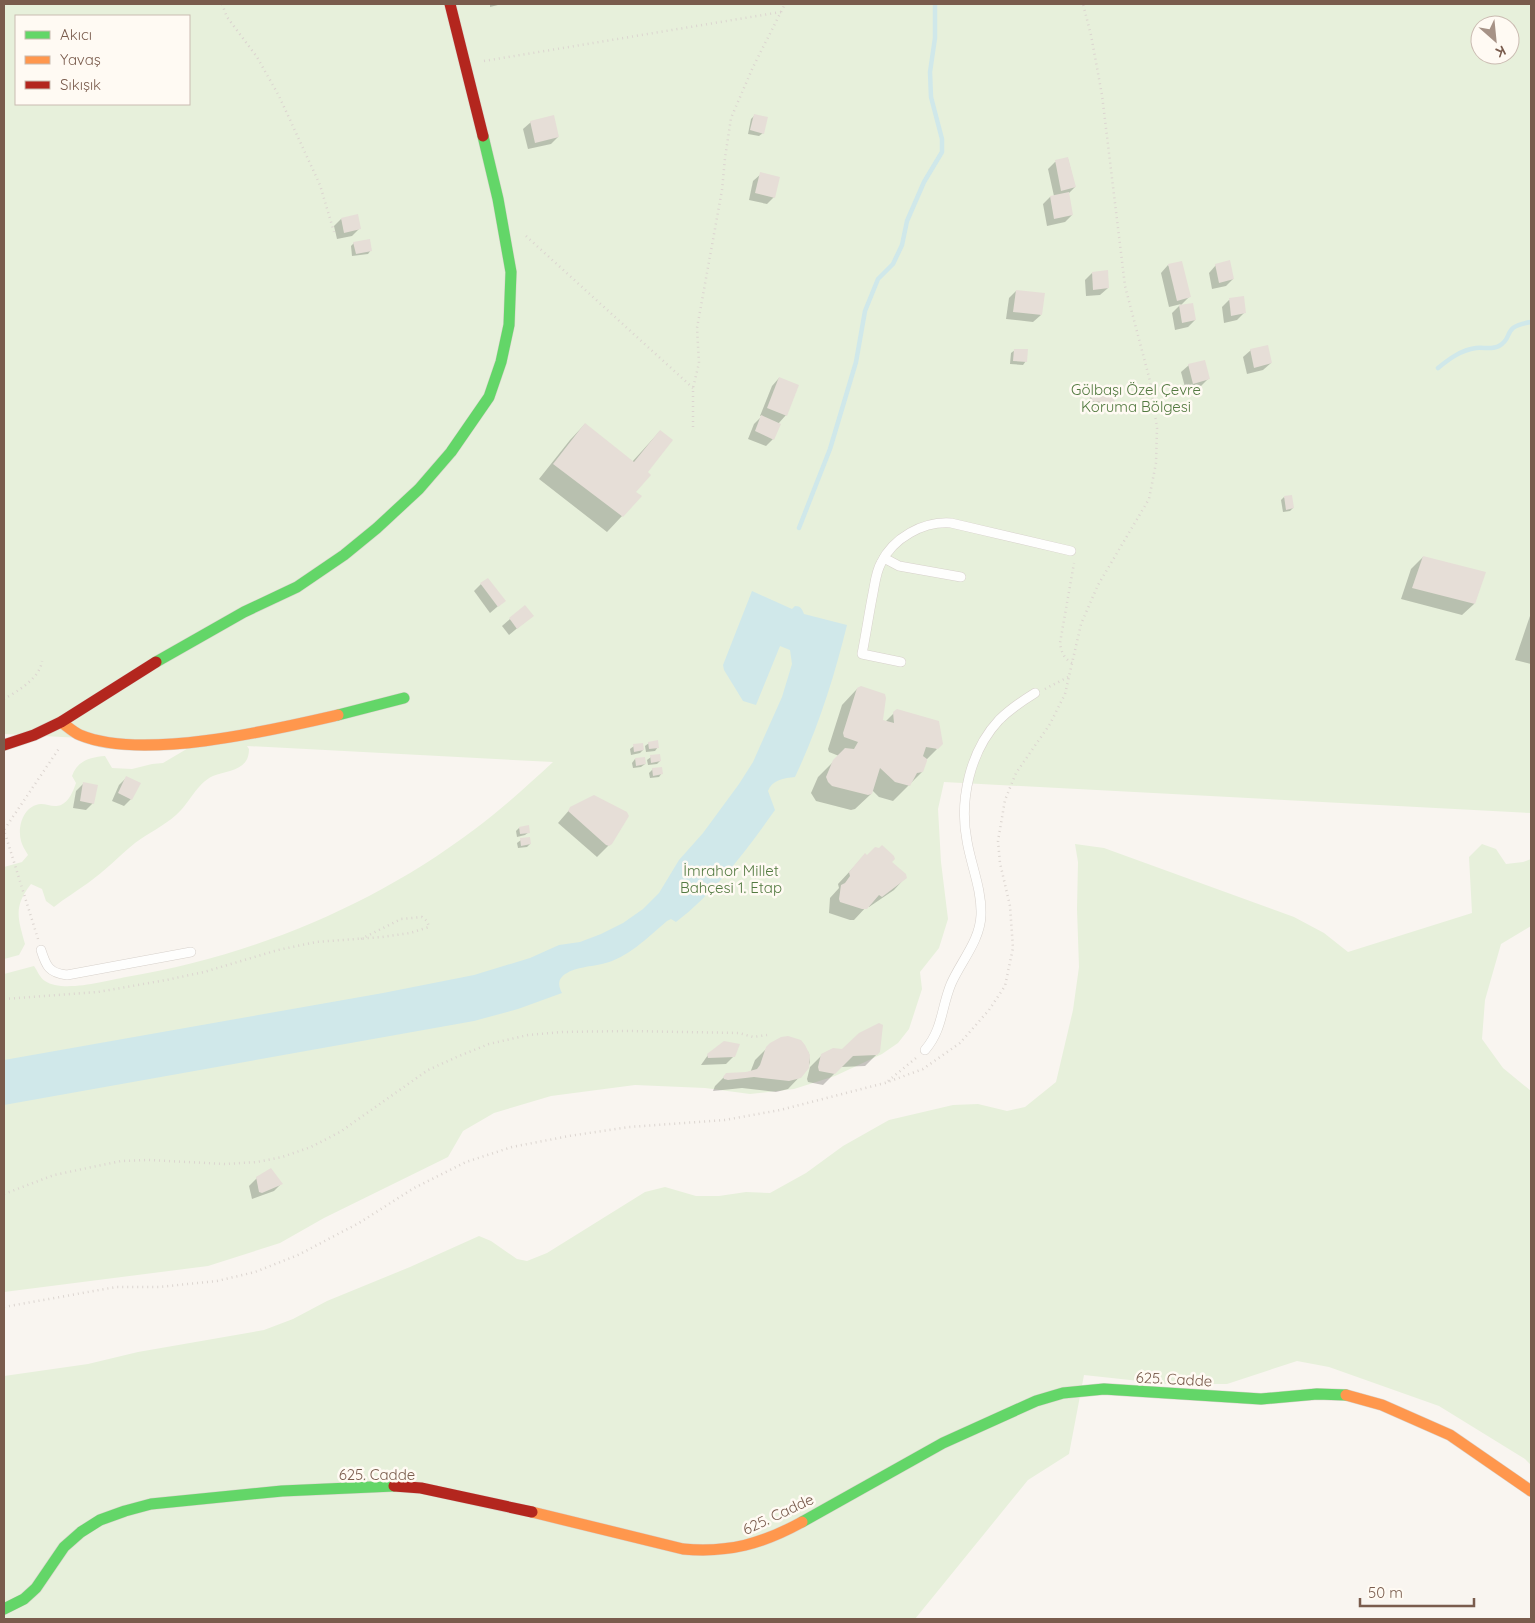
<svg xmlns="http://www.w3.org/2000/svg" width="1535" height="1623" font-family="Quicksand,sans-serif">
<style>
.green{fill:#e7f0db;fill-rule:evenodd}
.water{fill:#d0e8ea}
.shadow{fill:#0003}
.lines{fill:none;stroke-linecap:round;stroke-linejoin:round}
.stream{stroke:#d0e8ea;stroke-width:4.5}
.building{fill:#e6ded7}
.lane-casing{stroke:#d7d1cb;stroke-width:10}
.fast-casing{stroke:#d9d2cb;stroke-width:12}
.slow-casing{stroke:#d9d2cb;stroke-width:12}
.jam-casing{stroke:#d9d2cb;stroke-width:12}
.path{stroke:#dcd5d0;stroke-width:2.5;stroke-dasharray:1 4;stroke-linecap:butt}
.lane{stroke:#fefefd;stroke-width:9}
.fast{stroke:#63d668;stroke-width:11}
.slow{stroke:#ff974d;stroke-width:11}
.jam{stroke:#b3261e;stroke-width:11}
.labels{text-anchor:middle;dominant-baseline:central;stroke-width:5;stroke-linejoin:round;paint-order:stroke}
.park-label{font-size:15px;fill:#537a41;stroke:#fffaf3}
.street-label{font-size:15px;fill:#7a5c4d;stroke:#fffaf3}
</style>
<rect width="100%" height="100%" fill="#f9f5f0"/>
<g class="green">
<path d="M4 4H1531V813L944 782 938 809 941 862 948 919 939 948 920 972 922 989 909 1029 898 1043 882 1054 835 1076 794 1089 750 1094 705 1088 635 1085 551 1096 494 1113 463 1131 448 1157 324 1218 280 1243 208 1266 4 1292V974L34 966C37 970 40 978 45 981 62 993 106 981 126 977 252 956 373 906 475 829 502 809 528 785 553 762L247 746 249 749C249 771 228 770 213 776 196 784 190 803 176 815 164 826 148 833 135 843 119 856 105 871 88 883 77 891 65 898 54 907L46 901 42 889 31 884C13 907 18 918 25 944L19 955 4 959V867L22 862 28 855C25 850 22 845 21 841 17 826 24 805 41 804 48 804 53 808 61 805 69 801 73 792 76 783L72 776C77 761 90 757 105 756L112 768 132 769 152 764 163 763 190 747 199 744 4 734ZM16 16H189V104H16ZM1480 25H1510V55H1480Z"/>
<polygon points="1075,844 1104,848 1294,917 1324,933 1348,952 1472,913 1469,857 1482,844 1496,849 1506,864 1523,862 1531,859 1531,926 1501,944 1485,1000 1482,1039 1503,1068 1531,1091 1531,1465 1525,1459 1439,1406 1329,1367 1297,1361 1227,1384 1167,1384 1084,1375 1069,1454 1028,1480 915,1619 4,1619 4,1376 88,1364 138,1352 264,1330 293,1319 327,1301 410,1267 479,1236 491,1241 517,1259 527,1261 547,1253 645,1192 665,1187 696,1196 719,1196 746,1192 770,1193 806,1173 843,1146 889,1120 953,1105 978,1104 1007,1111 1025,1107 1056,1082 1073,1010 1079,967 1077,909 1078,862"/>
</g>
<path class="water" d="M752 591 792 609 795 606C801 606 802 609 804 614L847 625C834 678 818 728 795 777 784 778 772 780 768 791L775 810C746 851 716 891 676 922L671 919 667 921C647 938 628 958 602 964 590 967 570 967 561 978 558 982 559 988 562 993L518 1009 474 1021 4 1105V1060L383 993 474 975 530 958 559 945 580 942 601 934 623 923 643 909 659 893 679 860 703 833 739 784 753 762 782 697 792 664 790 650 780 646 756 705 743 701 724 670 723 665Z"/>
<g class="shadow">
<polygon points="490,4 502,4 490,7"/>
<polygon points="754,116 763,133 759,136 748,134 751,119"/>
<polygon points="531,122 558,137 551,144 528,149 523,129"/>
<polygon points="1068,159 1075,187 1068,194 1072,215 1065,222 1047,226 1043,204 1050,197 1054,196 1048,169 1055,162"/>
<polygon points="761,174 774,197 767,204 749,200 753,181"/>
<polygon points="341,219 360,228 352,236 337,239 334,226"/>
<polygon points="354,243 371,250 368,254 352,256 351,246"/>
<polygon points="1168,265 1190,296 1180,306 1195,320 1188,327 1175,330 1172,313 1181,304 1169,307 1161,273"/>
<polygon points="1216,265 1233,279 1226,286 1212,289 1209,273"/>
<polygon points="1092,273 1108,288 1100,295 1086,296 1085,280"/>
<polygon points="1016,291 1041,315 1033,322 1006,319 1009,298"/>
<polygon points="1243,298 1245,312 1237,320 1224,323 1222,307 1229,300"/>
<polygon points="1015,350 1026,361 1023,365 1010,364 1011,353"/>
<polygon points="1251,350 1271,363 1263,370 1247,374 1243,357"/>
<polygon points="1189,365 1208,379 1201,386 1186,391 1181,372"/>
<polygon points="779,378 786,415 778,424 773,439 766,446 748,439 754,424 762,416 760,416 772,386"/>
<polygon points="1097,389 1113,402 1106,410 1084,408 1085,404"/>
<polygon points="585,424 632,462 660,431 646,473 622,516 607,532 539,479 570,440"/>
<polygon points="1284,497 1293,508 1290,511 1283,512 1281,500"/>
<polygon points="1423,557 1484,573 1474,604 1462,615 1401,599 1411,569"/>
<polygon points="481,584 504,601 490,613 474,591"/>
<polygon points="1531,613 1531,664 1515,660"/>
<polygon points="532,616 509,635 502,626 510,619"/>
<polygon points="857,689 881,721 885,722 894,713 937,749 926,760 922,772 893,801 879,797 872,790 871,794 855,809 851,810 816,801 811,793 818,777 839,756 829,752 828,749 842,705"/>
<polygon points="649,743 658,747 655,751 646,752 645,746"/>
<polygon points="634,746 643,750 640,753 631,755 630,749"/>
<polygon points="651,757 660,761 657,764 648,765 647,760"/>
<polygon points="635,759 645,764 641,767 633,768 632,763"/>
<polygon points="653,769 662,773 659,777 650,778 649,773"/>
<polygon points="127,777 131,799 124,806 112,801 119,785"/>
<polygon points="84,783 93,803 86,810 73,808 76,791"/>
<polygon points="571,808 611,843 597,857 558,823"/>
<polygon points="519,828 529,832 525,835 517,837 516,831"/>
<polygon points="521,840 530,844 527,847 518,848 517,843"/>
<polygon points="865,855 890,862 905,878 894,890 869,907 867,906 854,920 850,920 829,913 830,898 839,888 838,884"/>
<polygon points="767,1048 808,1051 810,1062 808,1068 788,1089 776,1092 742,1088 713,1091 715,1086 727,1074 750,1073 755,1060"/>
<polygon points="879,1052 865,1066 841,1067 823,1085 808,1082 807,1079 810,1067 822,1055"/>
<polygon points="708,1055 734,1056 726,1064 701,1065"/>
<polygon points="257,1178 281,1184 274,1191 252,1199 249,1186"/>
</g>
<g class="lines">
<g class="stream">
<path d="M1438 368C1449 359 1461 350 1476 348 1484 347 1492 350 1499 346 1515 337 1500 327 1531 322"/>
<polyline points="799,528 830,449 856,362 865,311 878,279 893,264 902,245 907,221 924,182 942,152 942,139 931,97 930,72 935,38 935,4"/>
</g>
</g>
<g class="building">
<polygon points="754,114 768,117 764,134 750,130"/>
<polygon points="554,115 559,137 535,143 530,121"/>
<polygon points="1068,157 1076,187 1061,191 1055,160"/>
<polygon points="760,172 780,177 775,198 755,193"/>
<polygon points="1069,192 1073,215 1054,219 1050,196"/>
<polygon points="358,214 361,229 344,233 341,218"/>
<polygon points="370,239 372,251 356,254 353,242"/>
<polygon points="1230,260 1234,279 1219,283 1215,264"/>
<polygon points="1182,261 1191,297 1177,301 1168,264"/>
<polygon points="1108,270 1109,288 1093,290 1092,272"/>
<polygon points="1016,290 1045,293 1042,315 1013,312"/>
<polygon points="1244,296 1246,313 1231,316 1229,298"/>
<polygon points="1193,303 1196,320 1182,323 1179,305"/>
<polygon points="1268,345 1272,363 1254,368 1250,349"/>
<polygon points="1014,349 1028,349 1027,362 1013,361"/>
<polygon points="1205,360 1210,379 1193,384 1188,364"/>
<polygon points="779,377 799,385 787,416 767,408"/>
<polygon points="1097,387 1115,389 1114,403 1091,401 1092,395 1096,395"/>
<polygon points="761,415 781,424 774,440 755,431"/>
<polygon points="585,423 634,462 660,430 673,440 648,472 651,475 636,492 642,496 623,517 553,464"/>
<polygon points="1292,495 1294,508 1286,510 1284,496"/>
<polygon points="1423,556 1486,572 1475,604 1412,588"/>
<polygon points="488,578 506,601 498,607 480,583"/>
<polygon points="525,605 534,616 517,629 509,618"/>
<polygon points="861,686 885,694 886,698 883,720 894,723 893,712 897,709 939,721 943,744 938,749 926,747 923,756 927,759 927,761 923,772 917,773 910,786 895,782 880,768 872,794 868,795 832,786 828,782 826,777 833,760 845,748 854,749 858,742 844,737 843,733 857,688"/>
<polygon points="658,740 659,748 649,749 648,742"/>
<polygon points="643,743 644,750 634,752 633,744"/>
<polygon points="660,754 661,761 651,763 650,755"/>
<polygon points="645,757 646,764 636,766 635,758"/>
<polygon points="662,767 663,774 653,776 652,768"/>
<polygon points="126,776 141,783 132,800 118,793"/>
<polygon points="83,782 98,785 94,804 80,801"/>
<polygon points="594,795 627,812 629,816 612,844 609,846 606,845 568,811 570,807"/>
<polygon points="529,825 530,833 520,834 519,827"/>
<polygon points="530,837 531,844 521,846 520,838"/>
<polygon points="882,845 894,856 895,859 892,862 906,874 907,878 882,897 879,895 867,909 862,909 840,902 839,899 841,885 845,883 850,876 849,872 865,853 867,855 875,847 879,848"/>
<polygon points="879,1023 883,1025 880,1052 877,1055 853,1056 835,1074 819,1071 818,1067 821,1054 833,1048 842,1049 859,1033"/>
<polygon points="788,1036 801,1040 805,1045 810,1055 809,1068 801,1078 789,1081 754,1077 728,1080 724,1079 723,1077 726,1073 746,1072 757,1069 760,1065 766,1047 770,1043 781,1037"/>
<polygon points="724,1041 740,1044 735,1057 708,1058 707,1054"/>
<polygon points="271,1168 283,1184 262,1193 259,1192 256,1177"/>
</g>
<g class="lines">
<g class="lane-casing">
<g id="lane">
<polyline points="884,558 899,566 961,577"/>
<path d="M901 662 862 654C866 634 869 613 873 593 875 583 876 572 881 563 893 538 923 521 951 523L1071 551"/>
<path d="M41 950C46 966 49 973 67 975L191 952"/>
<path d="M925 1050C943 1029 941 1008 951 984 961 961 980 941 981 915 982 890 971 865 967 841 959 800 970 751 999 720 1010 709 1022 701 1035 693"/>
</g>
</g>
<g class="fast-casing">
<g id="fast">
<polyline points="156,662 244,612 297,587 344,555 377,528 419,489 451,452 489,397 501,362 509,325 511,272 498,199 483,136"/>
<polyline points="338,715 404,698"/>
<polyline points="802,1522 943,1443 1036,1401 1063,1393 1104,1389 1261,1399 1317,1394 1346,1395"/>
<polyline points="4,1609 24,1599 36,1588 64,1547 81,1532 100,1520 125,1511 151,1504 282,1491 394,1486"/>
</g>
</g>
<g class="slow-casing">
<g id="slow">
<path d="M61 722C67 726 73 732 80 735 142 761 273 730 338 715"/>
<polyline points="1346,1395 1382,1405 1450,1435 1531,1491"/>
<path d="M532 1512 683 1549C729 1553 762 1544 802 1522"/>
</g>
</g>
<g class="jam-casing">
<g id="jam">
<polyline points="450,4 483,136"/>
<polyline points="4,745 34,735 61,722 156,662"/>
<polyline points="394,1486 421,1488 532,1512"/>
</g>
</g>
<g class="path">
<polyline points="222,4 227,17 257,57 279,96 320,185 334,232"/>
<polyline points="484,61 781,12"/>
<polyline points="526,236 693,388"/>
<polyline points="693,427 693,388 699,363 697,328 722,190 725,158 731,118 753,67 785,4"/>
<path d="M1072 663C1064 659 1061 651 1060 643L1074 563"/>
<polyline points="1045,689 1068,677"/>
<path d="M4 699C18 691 40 678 42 661"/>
<polyline points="38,939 4,830 60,747"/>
<polyline points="4,999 98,992 166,980 204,972 278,950 316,942 382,937 410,933 429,927 427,921 422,917 401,919 361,939"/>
<polyline points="888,1081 916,1058"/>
<polyline points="4,1194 54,1175 121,1161 148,1160 226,1164 257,1162 282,1157 311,1147 340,1132 428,1070 459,1056 489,1044 528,1035 562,1032 628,1031 739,1033 753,1037 767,1035"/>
<polyline points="4,1307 116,1287 159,1287 217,1281 255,1272 298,1255 359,1223 414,1188 466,1162 512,1147 569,1136 629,1127 725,1120 780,1110 885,1083 923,1069 960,1043 989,1010 1005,986 1013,948 1010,906 1000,863 998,841 1005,800 1016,773 1050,724 1065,694 1081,624 1098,585 1149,499 1156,463 1157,428 1150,381 1125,286 1102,95 1091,35 1083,4"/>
</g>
<use href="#lane" class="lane"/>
<use href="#fast" class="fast"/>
<use href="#slow" class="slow"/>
<use href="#jam" class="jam"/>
</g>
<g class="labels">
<g class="park-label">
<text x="1136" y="389">Gölbaşı Özel Çevre<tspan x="1136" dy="17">Koruma Bölgesi</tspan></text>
<text x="731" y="870">İmrahor Millet<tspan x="731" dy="17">Bahçesi 1. Etap</tspan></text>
</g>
<g class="street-label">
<text transform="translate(1174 1379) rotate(3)">625. Cadde</text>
<text x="377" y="1474">625. Cadde</text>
<text transform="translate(778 1514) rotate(-25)">625. Cadde</text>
</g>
</g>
<rect width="1535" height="1623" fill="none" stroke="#7a5c4d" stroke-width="10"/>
<rect x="15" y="15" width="175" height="90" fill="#fffaf3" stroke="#cabbb1"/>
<rect x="25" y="31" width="25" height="8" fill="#63d668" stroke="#cabbb1"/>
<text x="60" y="40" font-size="15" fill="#7a5c4d">Akıcı</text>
<rect x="25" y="56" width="25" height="8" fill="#ff974d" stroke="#cabbb1"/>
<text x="60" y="65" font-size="15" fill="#7a5c4d">Yavaş</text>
<rect x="25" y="81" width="25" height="8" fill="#b3261e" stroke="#cabbb1"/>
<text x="60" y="90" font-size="15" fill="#7a5c4d">Sıkışık</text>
<g transform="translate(1495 40) rotate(153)"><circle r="24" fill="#fffaf3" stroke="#cabbb1"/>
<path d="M0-4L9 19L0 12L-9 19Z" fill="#a69286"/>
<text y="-8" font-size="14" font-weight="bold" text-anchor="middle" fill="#7a5c4d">K</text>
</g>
<path d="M1360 1598v8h114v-8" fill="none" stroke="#7a5c4d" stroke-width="2.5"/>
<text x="1368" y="1598" font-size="15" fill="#7a5c4d" stroke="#fffaf3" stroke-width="4" paint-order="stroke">50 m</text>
</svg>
